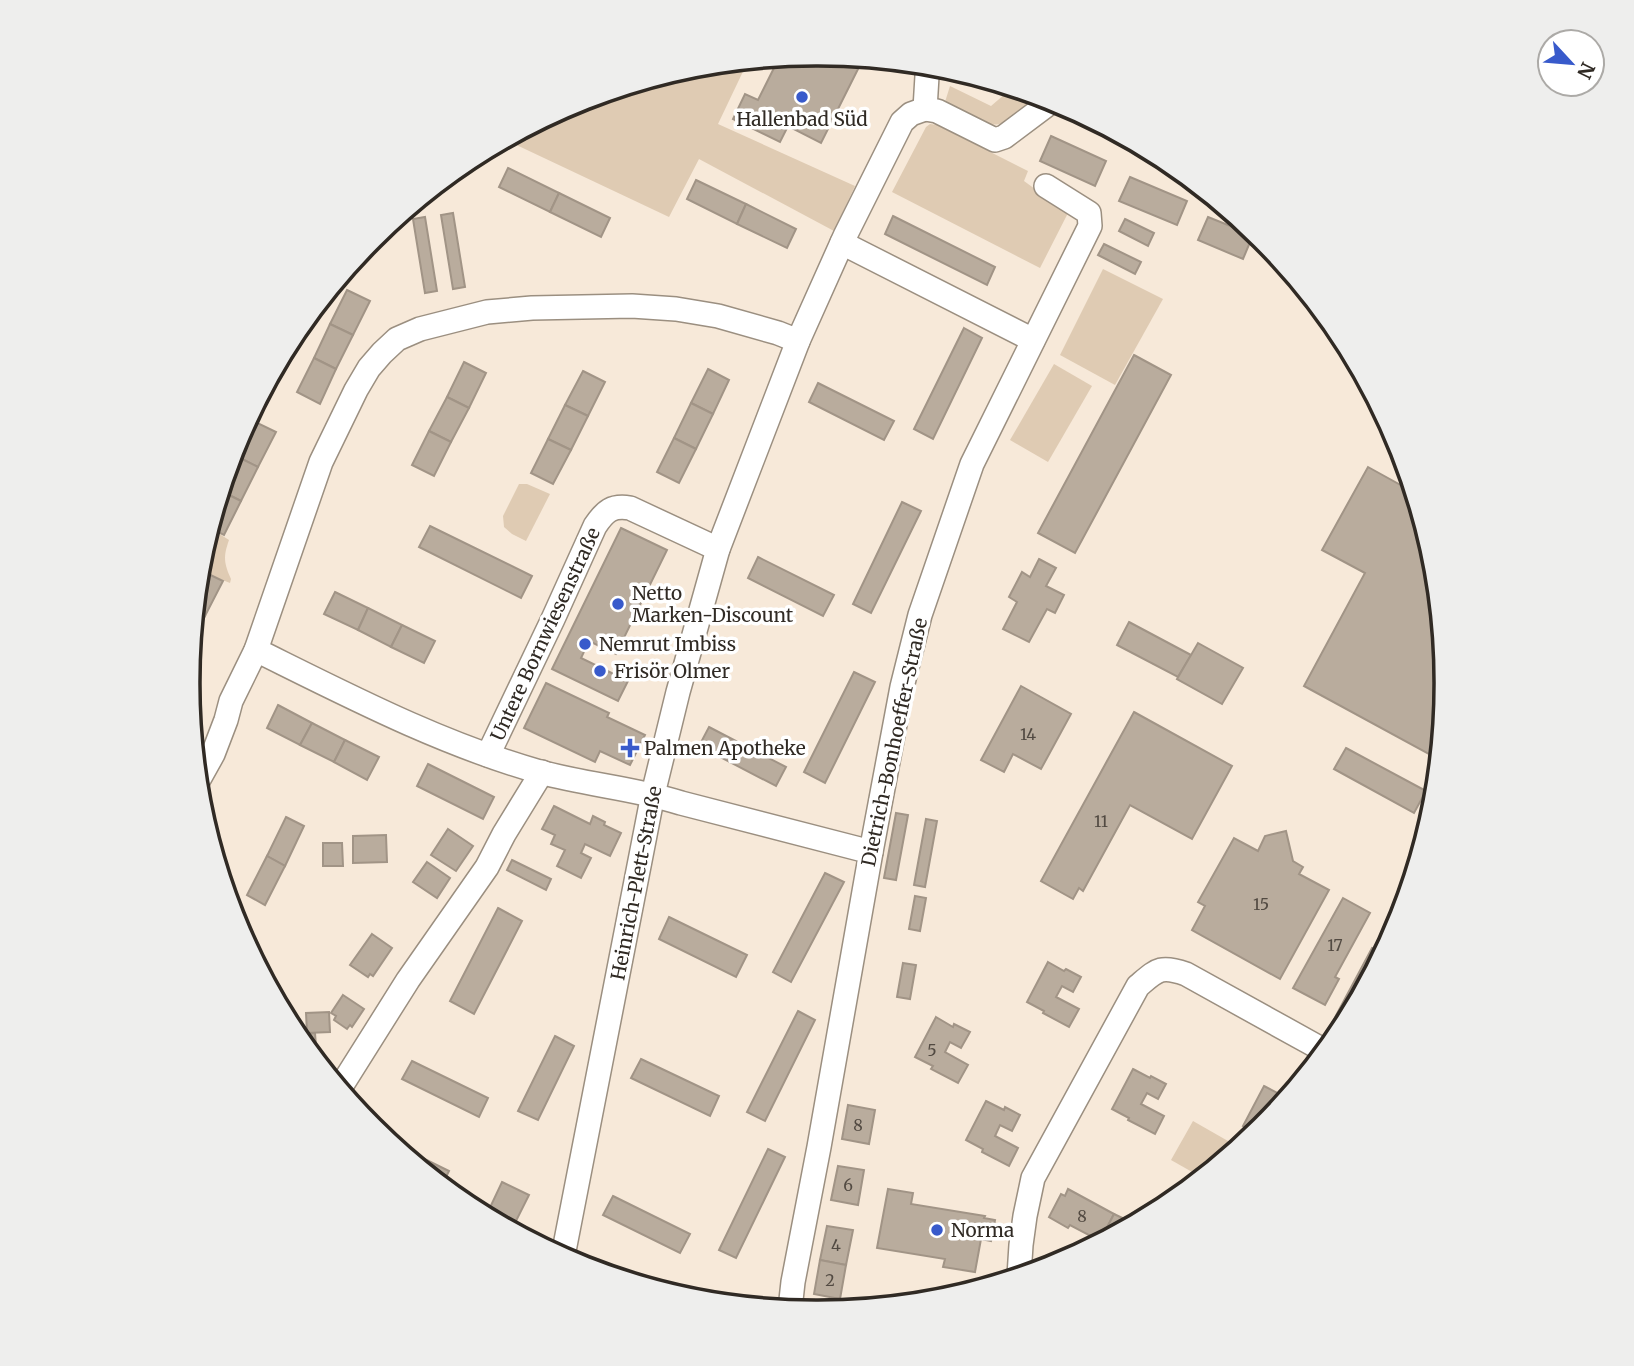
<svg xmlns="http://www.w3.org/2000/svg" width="1634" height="1366" font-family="Merriweather,serif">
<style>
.green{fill:#dfcbb3}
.building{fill:#b9ac9d;stroke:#a19486;stroke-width:2}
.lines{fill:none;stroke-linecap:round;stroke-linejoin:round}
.minor-casing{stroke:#9b8f80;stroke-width:26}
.minor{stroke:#fff;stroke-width:23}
.poi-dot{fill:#385acb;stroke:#fff;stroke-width:2.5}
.labels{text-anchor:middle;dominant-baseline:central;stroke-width:7;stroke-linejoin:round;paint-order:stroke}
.number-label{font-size:16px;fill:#524a42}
.poi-label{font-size:19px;fill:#302a24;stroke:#fff;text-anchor:start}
.street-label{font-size:19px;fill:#302a24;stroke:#fff}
.rim{fill:none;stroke:#302a24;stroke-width:3.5}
</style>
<rect width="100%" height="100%" fill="#f7e9d9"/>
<g class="green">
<polygon points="748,61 718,124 855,186 834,231 699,159 669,217 506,140 577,102 695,66"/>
<path d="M950 86 991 106 1012 88 1038 96C1024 108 1008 128 988 124L945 102Z"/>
<polygon points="930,124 937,125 1028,171 1024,181 1068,213 1040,268 892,192 926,127"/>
<polygon points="1103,269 1163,299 1115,385 1060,355"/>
<polygon points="1054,364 1092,386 1048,462 1010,440"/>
<polygon points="519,484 527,484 550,494 526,541 512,534 504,527 503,516"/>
<path d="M210 528 229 540C223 557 224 563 231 579L230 583 200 571 199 573 200 560Z"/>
<polygon points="1193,1121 1235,1145 1230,1153 1201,1177 1171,1160"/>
</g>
<g class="building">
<polygon points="817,54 863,59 821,143 788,126 780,142 733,119 745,94 758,100 779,58"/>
<polygon points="1051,136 1106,161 1095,186 1040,161"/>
<polygon points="508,168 559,193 550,212 499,187"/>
<polygon points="1130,177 1187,201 1177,225 1119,201"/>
<polygon points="696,180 746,204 737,224 687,199"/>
<polygon points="559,193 610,218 601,237 550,212"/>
<polygon points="746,204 796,229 787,248 737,224"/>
<polygon points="453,213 465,287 453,289 441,215"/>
<polygon points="893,216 995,267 987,285 885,234"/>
<polygon points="425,217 437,291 425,293 413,219"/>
<polygon points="1208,217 1253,235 1243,259 1198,240"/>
<polygon points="1125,219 1154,233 1148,246 1119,231"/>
<polygon points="1104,244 1141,262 1135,274 1098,255"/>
<polygon points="347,290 370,301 353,335 330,324"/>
<polygon points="330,324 353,335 336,369 314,358"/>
<polygon points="964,328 982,338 933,439 914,429"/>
<polygon points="1134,355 1171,375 1075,553 1038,533"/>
<polygon points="314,358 336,369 320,404 297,392"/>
<polygon points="464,362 486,373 469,408 447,397"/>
<polygon points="708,369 729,380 713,414 691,403"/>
<polygon points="583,371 605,382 588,416 565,405"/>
<polygon points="818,383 894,421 884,440 809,402"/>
<polygon points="447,397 469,408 451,442 429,431"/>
<polygon points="691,403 713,414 696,449 674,438"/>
<polygon points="565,405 588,416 571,450 548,439"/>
<polygon points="253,421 276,432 258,467 236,456"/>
<polygon points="429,431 451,442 434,476 412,465"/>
<polygon points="674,438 696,449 679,483 657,472"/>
<polygon points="548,439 571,450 553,484 531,473"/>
<polygon points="236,456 258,467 241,501 221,491 226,476"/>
<polygon points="1368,467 1413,492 1434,561 1446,683 1438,759 1304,686 1365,573 1322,550"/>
<polygon points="221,491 241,501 224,535 210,528"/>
<polygon points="902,502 921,511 871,613 853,604"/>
<polygon points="430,526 532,576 521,598 419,547"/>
<polygon points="621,528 667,550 616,654 589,641 581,658 628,681 618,701 552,669"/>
<polygon points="758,557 834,595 823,616 748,578"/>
<polygon points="1039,559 1056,568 1046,586 1064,595 1055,613 1047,609 1029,642 1003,629 1017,602 1009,597 1022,572 1030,577"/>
<polygon points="200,570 223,581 205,616 195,611"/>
<polygon points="335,592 368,608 358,630 324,614"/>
<polygon points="368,608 402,625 391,647 358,630"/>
<polygon points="195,611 205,616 192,643"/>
<polygon points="1129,622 1191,655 1178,677 1117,645"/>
<polygon points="402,625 435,641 424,663 391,647"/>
<polygon points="1198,643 1243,668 1222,704 1177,679"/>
<polygon points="854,672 875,682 825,783 804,772"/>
<polygon points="546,683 609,713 607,717 645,735 630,765 600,751 595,762 524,728"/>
<polygon points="1021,686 1071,714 1041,769 1013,754 1004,772 981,760"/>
<polygon points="278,705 312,723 300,745 267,728"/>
<polygon points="1134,712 1232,766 1192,839 1130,805 1083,891 1079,888 1073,899 1041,881"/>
<polygon points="312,723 345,740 334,762 300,745"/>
<polygon points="709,727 786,767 776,786 699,746"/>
<polygon points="345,740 379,757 367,780 334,762"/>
<polygon points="1346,748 1426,791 1414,813 1334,769"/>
<polygon points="428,764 494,797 483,819 417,786"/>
<polygon points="554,806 590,824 593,816 605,822 604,825 621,833 610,856 585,844 581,853 591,858 581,878 557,866 565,850 551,844 555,835 542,829"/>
<polygon points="896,813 908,815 896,880 884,878"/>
<polygon points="286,817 304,826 285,866 267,856"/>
<polygon points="926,819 937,821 925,887 914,885"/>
<polygon points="448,829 473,846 456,871 431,855"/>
<polygon points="1286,831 1293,861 1303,867 1299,874 1329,890 1280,979 1192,930 1205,906 1198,902 1234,838 1258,851 1265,836"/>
<polygon points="386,835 387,862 353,863 353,836"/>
<polygon points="323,843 342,843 343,866 323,866"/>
<polygon points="267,856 285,866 265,905 247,895"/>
<polygon points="512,860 551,879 546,890 507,870"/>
<polygon points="427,862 450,878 437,898 413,882"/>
<polygon points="825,873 844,882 791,982 773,972"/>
<polygon points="915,896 926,898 920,931 909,929"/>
<polygon points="1343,898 1370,913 1335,977 1339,979 1325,1005 1293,988"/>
<polygon points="498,908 522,921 474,1014 450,1001"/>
<polygon points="669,917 747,955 736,977 659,939"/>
<polygon points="372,934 392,948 373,976 370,974 368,977 350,965"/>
<polygon points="1372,948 1382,953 1342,1028 1332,1023"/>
<polygon points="1048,962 1064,971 1066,969 1081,977 1073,992 1062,986 1056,997 1079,1009 1069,1027 1043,1013 1044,1011 1027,1002"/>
<polygon points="903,963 916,965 910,999 897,997"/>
<polygon points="343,995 364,1009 352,1027 350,1025 347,1029 334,1020 336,1016 331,1013"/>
<polygon points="798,1011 815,1020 765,1121 747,1112"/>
<polygon points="329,1012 330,1032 307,1033 306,1013"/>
<polygon points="936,1017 953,1027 954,1024 970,1032 961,1048 950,1042 945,1052 968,1065 958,1083 931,1069 933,1066 915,1057"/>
<polygon points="315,1033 317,1060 296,1035"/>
<polygon points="555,1036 574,1046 538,1120 518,1111"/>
<polygon points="641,1059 719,1096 710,1116 631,1078"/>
<polygon points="412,1061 488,1098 479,1117 402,1079"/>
<polygon points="1133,1069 1150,1078 1151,1076 1166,1084 1158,1099 1147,1093 1141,1104 1164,1116 1155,1134 1128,1120 1129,1118 1112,1109"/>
<polygon points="1264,1086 1281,1095 1282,1093 1288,1096 1256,1132 1243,1126"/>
<polygon points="986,1101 1004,1110 1005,1107 1020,1115 1012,1131 1000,1125 995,1136 1018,1148 1009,1166 982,1152 983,1149 966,1140"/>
<polygon points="848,1105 875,1110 869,1144 842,1139"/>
<polygon points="390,1142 449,1171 442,1185"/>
<polygon points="768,1149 785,1157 736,1258 719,1250"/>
<polygon points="838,1166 864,1170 858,1205 831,1200"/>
<polygon points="502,1182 529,1195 512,1229 486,1216"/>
<polygon points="888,1189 913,1193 911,1204 985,1216 984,1218 995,1220 991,1241 981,1239 975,1272 943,1267 945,1259 877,1248"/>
<polygon points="1068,1189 1114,1214 1100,1241 1070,1225 1068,1228 1049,1217 1061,1194 1065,1196"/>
<polygon points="613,1196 690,1234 680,1253 603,1215"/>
<polygon points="1114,1214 1133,1223 1101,1241 1100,1241"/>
<polygon points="827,1226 853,1230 846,1265 820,1260"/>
<polygon points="820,1260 846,1265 840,1299 814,1294"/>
</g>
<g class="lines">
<g class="minor-casing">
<g id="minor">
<polyline points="925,109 937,111 995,140 1004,137 1052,101"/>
<polyline points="925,109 927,76 932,66"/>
<polyline points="842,243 1033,340"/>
<path d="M256 650C349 696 441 744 540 772 587 785 634 788 681 803L871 852"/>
<path d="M488 755 553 619 595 526C605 511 612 505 630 508L718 549"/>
<polyline points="198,781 213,754 226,720 231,701 256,650 321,462 356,390 369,368 382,353 397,339 420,329 487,312 532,308 632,306 676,309 718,316 778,333 798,341"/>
<polyline points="340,1088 408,980 487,867 504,834 542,772"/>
<polyline points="563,1256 653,794 678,692 718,549 798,341 845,236 902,122 911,114 925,109"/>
<path d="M1019 1276 1021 1245 1025 1216 1033 1178 1138 986C1157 970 1160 965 1186 974L1325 1051"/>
<polyline points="790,1309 793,1282 819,1147 871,852 902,687 920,615 972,464 1090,226 1089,213 1046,186"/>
</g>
</g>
<use href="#minor" class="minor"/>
</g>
<g class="poi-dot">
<circle cx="802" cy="97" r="7"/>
<circle cx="618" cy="604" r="7"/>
<circle cx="585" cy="644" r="7"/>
<circle cx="600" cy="671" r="7"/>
<path d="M626.5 737.5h7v7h7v7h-7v7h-7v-7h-7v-7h7z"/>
<circle cx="937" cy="1230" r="7"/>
</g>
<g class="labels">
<g class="number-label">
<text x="1028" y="734">14</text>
<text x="1101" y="821">11</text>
<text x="1261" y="904">15</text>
<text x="1335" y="945">17</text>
<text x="932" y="1050">5</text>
<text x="858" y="1125">8</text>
<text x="848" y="1185">6</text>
<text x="1082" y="1216">8</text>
<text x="836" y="1245">4</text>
<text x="830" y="1280">2</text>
</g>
<g class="poi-label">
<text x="802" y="119" text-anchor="middle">Hallenbad Süd</text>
<text x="632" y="593">Netto<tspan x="632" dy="22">Marken-Discount</tspan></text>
<text x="599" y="644">Nemrut Imbiss</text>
<text x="614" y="671">Frisör Olmer</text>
<text x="644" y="748">Palmen Apotheke</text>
<text x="951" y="1230">Norma</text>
</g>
<g class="street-label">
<text transform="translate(545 634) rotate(-65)">Untere Bornwiesenstraße</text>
<text transform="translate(894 742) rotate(-78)">Dietrich-Bonhoeffer-Straße</text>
<text transform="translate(636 883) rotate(-79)">Heinrich-Plett-Straße</text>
</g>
</g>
<path d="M0 0H1634V1366H0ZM816 66H818A616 616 0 0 1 1434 682V684A616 616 0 0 1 818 1300H816A616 616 0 0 1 200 684V682A616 616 0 0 1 816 66Z" fill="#eeeeed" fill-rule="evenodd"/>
<path class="rim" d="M816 66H818A616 616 0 0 1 1434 682V684A616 616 0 0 1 818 1300H816A616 616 0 0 1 200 684V682A616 616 0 0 1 816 66Z"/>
<g transform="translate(1571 63) rotate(116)"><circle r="33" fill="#ffffff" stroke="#acaaa7" stroke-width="2"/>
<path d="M0-5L12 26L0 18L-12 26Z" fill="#385acb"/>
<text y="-10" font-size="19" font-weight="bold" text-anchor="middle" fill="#302a24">N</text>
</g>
</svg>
